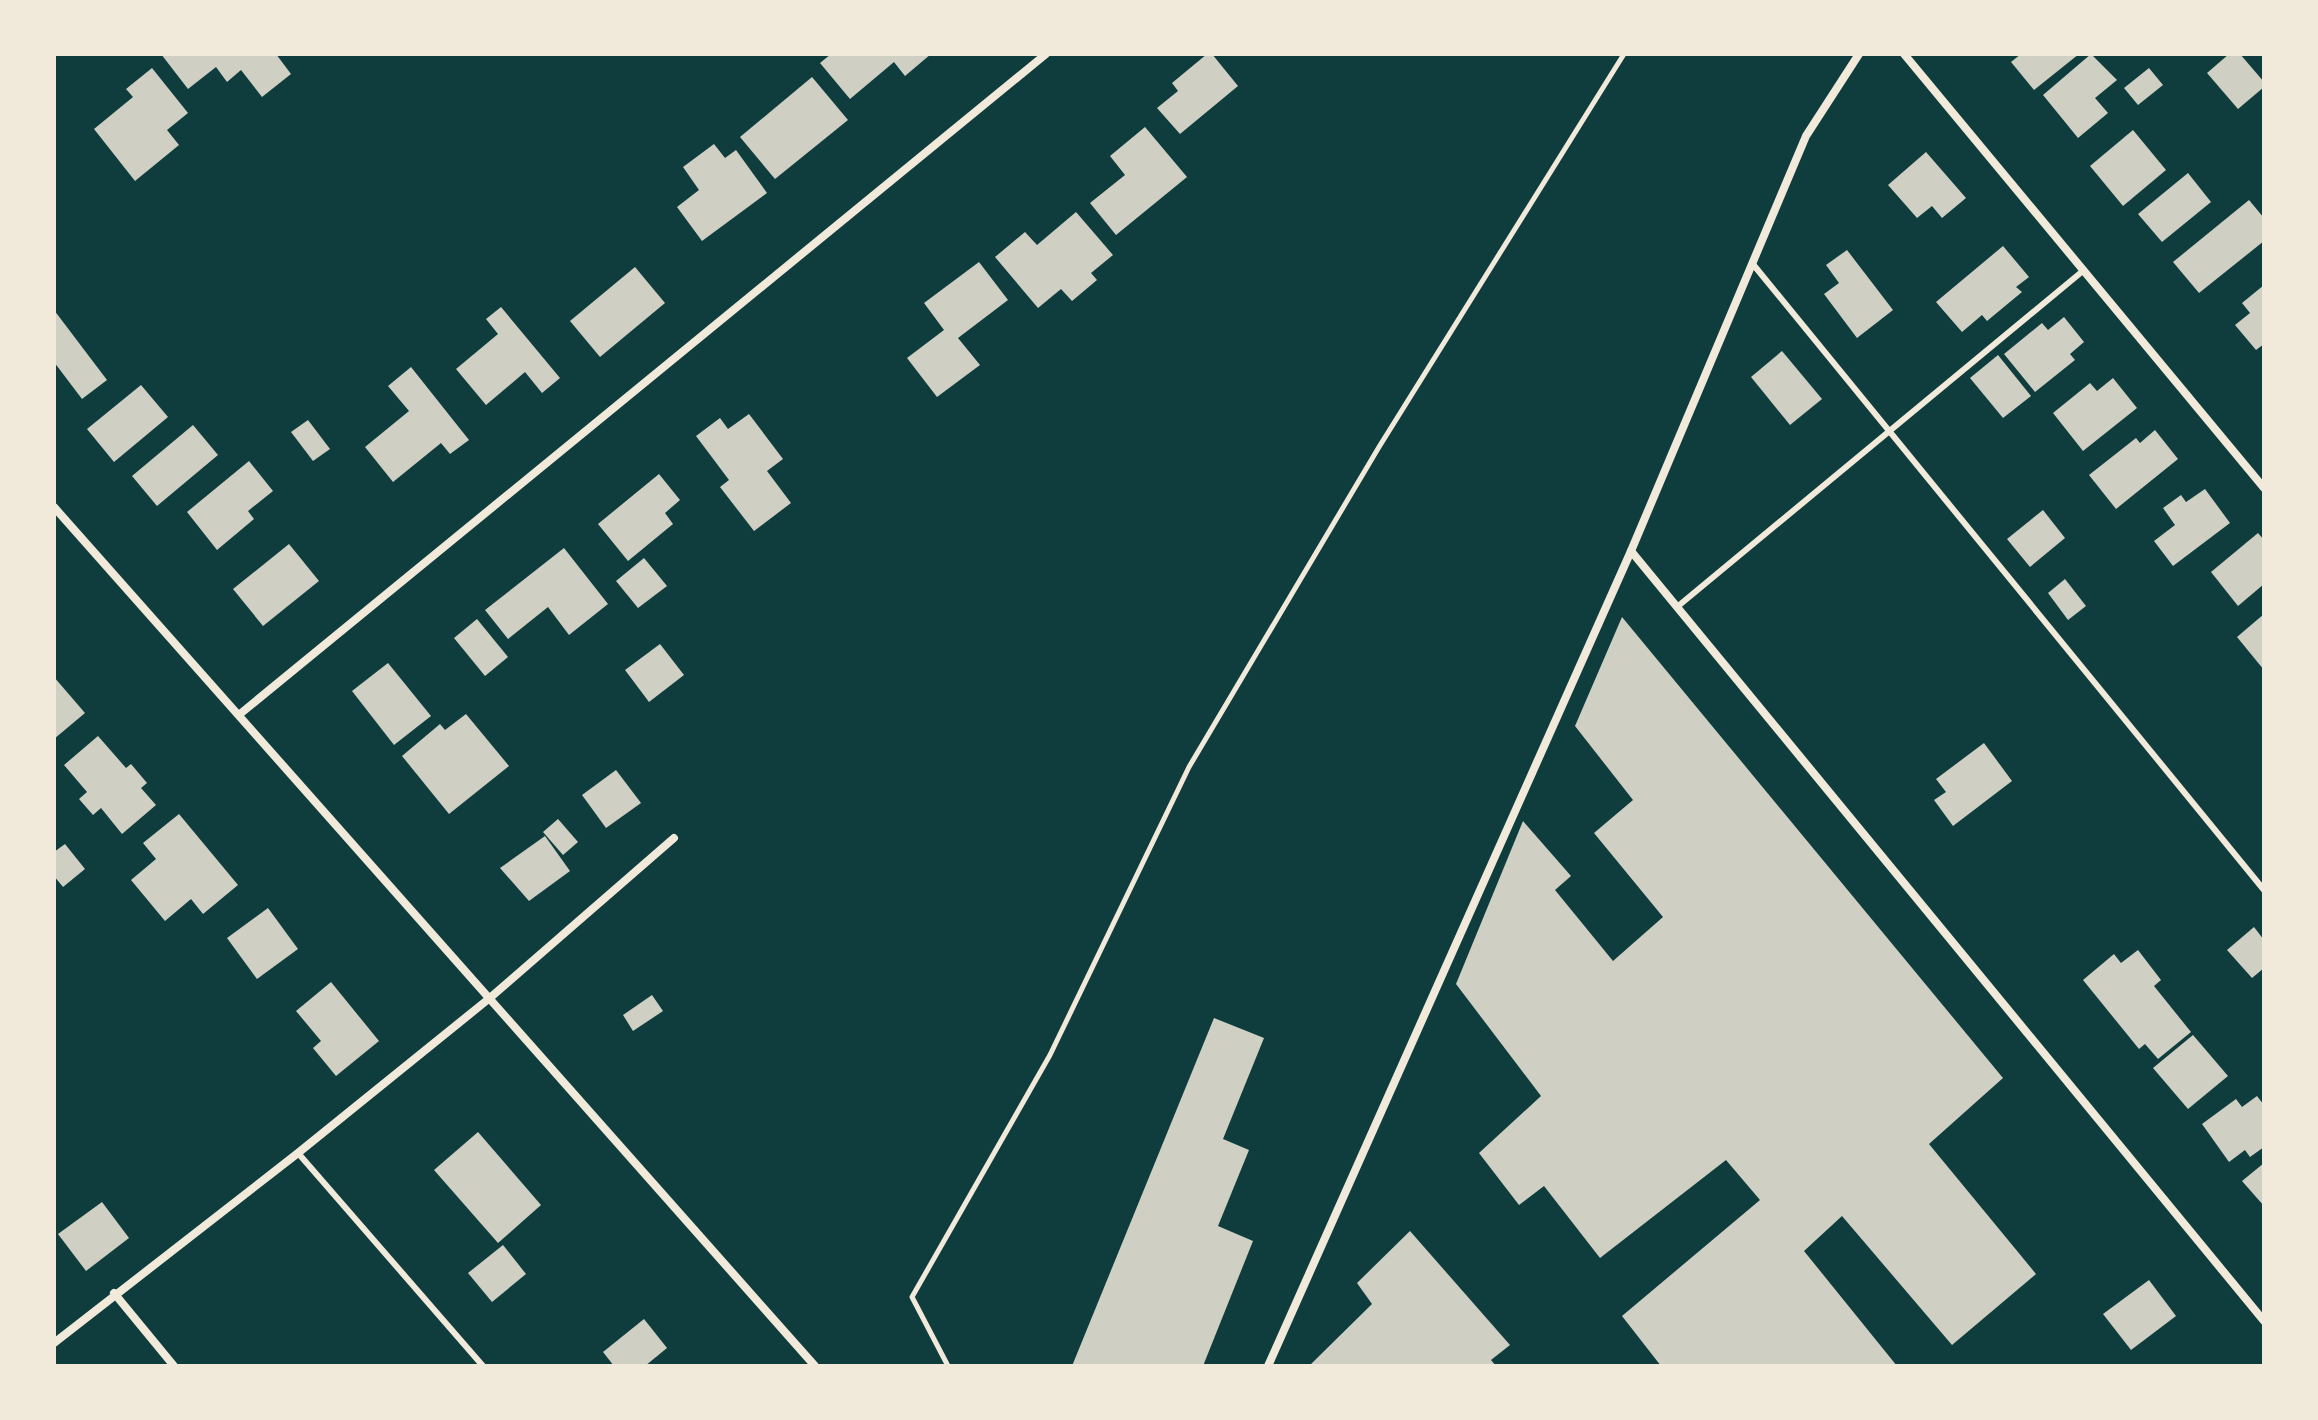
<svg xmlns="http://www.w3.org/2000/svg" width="2318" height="1420" font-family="'Noto Serif',serif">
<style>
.building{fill:#cfcfc3}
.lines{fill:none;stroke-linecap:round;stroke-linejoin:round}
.path{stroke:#f1e9da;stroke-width:5}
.service{stroke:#f1e9da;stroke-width:6}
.minor{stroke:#f1e9da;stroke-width:8}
</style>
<rect width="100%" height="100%" fill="#0f3d3e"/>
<g class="building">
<polygon points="161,54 276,54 291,74 262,97 241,70 227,82 216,67 188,89"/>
<polygon points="831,54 931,54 905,76 894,62 850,99 820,63"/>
<polygon points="1207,54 1212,54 1238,86 1180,134 1157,108 1178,91 1172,83"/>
<polygon points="2021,54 2079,54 2034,90 2011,62"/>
<polygon points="2091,54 2117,80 2095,98 2108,113 2078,138 2043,95"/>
<polygon points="2229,54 2240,54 2264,82 2264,87 2238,109 2207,73"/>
<polygon points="152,68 188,113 167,130 179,145 135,181 94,129 133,97 126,89"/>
<polygon points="2149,68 2163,85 2138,105 2124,88"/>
<polygon points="812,77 848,120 775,179 740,137"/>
<polygon points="1145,127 1187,177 1116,235 1090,203 1125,175 1110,156"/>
<polygon points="2133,130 2166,170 2123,206 2090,166"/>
<polygon points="714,144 725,158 736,150 767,193 702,241 677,207 699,190 683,167"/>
<polygon points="1926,152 1966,198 1942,218 1932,206 1917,218 1888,185"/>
<polygon points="2188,173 2211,202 2162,242 2138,214"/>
<polygon points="2249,200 2264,218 2264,241 2199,293 2173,262"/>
<polygon points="1076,212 1113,255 1091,273 1097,280 1072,301 1061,289 1038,308 995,257 1025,232 1037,245"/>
<polygon points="2003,246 2029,277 2016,287 2022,292 1987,321 1982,315 1962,332 1936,302"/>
<polygon points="1847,250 1893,310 1857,338 1824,294 1839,283 1826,265"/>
<polygon points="979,262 1008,300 958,338 980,365 937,397 907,358 944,330 924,303"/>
<polygon points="635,267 665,303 600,357 570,321"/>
<polygon points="2264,285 2264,344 2256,350 2235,325 2250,313 2242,303"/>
<polygon points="501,307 560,378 542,393 525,372 486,405 456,369 498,334 486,319"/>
<polygon points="54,310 107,380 82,399 54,362"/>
<polygon points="2064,317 2084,342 2070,354 2075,360 2035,392 2004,354 2042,323 2048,330"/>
<polygon points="1782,351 1822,399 1790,425 1751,377"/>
<polygon points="1998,355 2031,396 2003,418 1970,378"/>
<polygon points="411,367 469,440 450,454 441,443 393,482 365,447 409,411 388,386"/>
<polygon points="2113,378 2137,408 2083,451 2053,413 2090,383 2097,391"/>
<polygon points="141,385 168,417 114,462 87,429"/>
<polygon points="749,414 783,459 767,471 791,503 754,531 720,487 729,480 696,436 720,418 728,429"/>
<polygon points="308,420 330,449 313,461 291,432"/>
<polygon points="193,425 218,455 157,506 132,476"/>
<polygon points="2155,430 2178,459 2116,509 2089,475 2136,438 2140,443"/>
<polygon points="249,461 273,491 248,511 254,519 217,550 187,512"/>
<polygon points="659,474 680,500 665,513 673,524 628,561 598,524"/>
<polygon points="2205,489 2230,523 2173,566 2154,541 2175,525 2163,508 2181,495 2186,502"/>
<polygon points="2043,510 2065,538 2030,567 2007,539"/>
<polygon points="2258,533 2264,540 2264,584 2238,606 2211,572"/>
<polygon points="289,544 319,581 263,626 233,589"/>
<polygon points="564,548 608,604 569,635 548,607 508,639 485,610"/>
<polygon points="644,558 667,586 638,608 616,581"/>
<polygon points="2065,579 2086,606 2068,620 2048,593"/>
<polygon points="2264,614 2264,670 2237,637"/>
<polygon points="1622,617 2003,1078 1929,1144 2036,1274 1952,1345 1842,1216 1804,1251 1897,1366 1661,1366 1622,1316 1760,1200 1726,1160 1600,1258 1544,1186 1519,1205 1479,1153 1541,1096 1456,984 1523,821 1571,876 1555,890 1613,961 1663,917 1594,833 1633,800 1575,726"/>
<polygon points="477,619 508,657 485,676 454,638"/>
<polygon points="660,644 684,675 649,702 625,670"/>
<polygon points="388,663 431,716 394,745 352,691"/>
<polygon points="54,677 85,713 54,739"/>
<polygon points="466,714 509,766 449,814 402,756 440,724 445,730"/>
<polygon points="98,736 126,768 131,764 147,783 141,788 156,805 122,834 101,808 93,815 79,799 87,792 64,765"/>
<polygon points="1984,743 2012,781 1953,826 1934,800 1946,792 1936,779"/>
<polygon points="616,770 641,803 606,828 582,795"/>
<polygon points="179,814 238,885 203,914 191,899 165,921 131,880 156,859 143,843"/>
<polygon points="558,819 578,842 563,855 543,832"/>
<polygon points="545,836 570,871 529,901 500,868"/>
<polygon points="65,844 85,869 63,887 54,876 54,852"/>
<polygon points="268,908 298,949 257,979 227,938"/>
<polygon points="2254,927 2264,940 2264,968 2252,978 2227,950"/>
<polygon points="2138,950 2161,980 2154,986 2191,1032 2158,1059 2145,1044 2139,1049 2083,980 2114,954 2121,963"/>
<polygon points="331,982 379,1041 336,1076 313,1048 321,1041 296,1011"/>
<polygon points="652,995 663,1011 633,1031 623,1015"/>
<polygon points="1214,1018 1264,1038 1223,1139 1249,1150 1218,1226 1253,1241 1203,1366 1072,1366"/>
<polygon points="2193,1035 2228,1076 2188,1109 2153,1068"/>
<polygon points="2257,1096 2264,1105 2264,1147 2250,1157 2245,1150 2229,1162 2202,1124 2236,1099 2242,1107"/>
<polygon points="478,1132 541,1205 498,1243 434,1170"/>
<polygon points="2264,1163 2264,1206 2242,1181"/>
<polygon points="102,1202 129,1238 86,1271 58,1234"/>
<polygon points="1410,1231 1510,1345 1491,1360 1496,1366 1309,1366 1372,1304 1357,1283"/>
<polygon points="503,1245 526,1274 492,1302 468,1273"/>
<polygon points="2149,1280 2176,1316 2131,1350 2103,1314"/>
<polygon points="644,1319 667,1348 645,1366 614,1366 603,1352"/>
</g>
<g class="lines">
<polyline class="path" points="948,1366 912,1297 1050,1055 1189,767 1379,447 1624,54"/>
<g class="service">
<polyline points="1752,263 2264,890"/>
<polyline points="1677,607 2084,270"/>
<polyline points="298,1153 483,1366"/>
</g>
<g class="minor">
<polyline points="1904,54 2264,488"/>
<polyline points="54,507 815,1366"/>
<polyline points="1631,551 2264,1321"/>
<polyline points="240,714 1046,54"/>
<polyline points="114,1293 174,1366"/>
<polyline points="54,1343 298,1153 491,997 674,838"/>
<polyline points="1268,1366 1631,551 1806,136 1859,54"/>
</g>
</g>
<rect width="2318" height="1420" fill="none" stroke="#f1e9da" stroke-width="112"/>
</svg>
